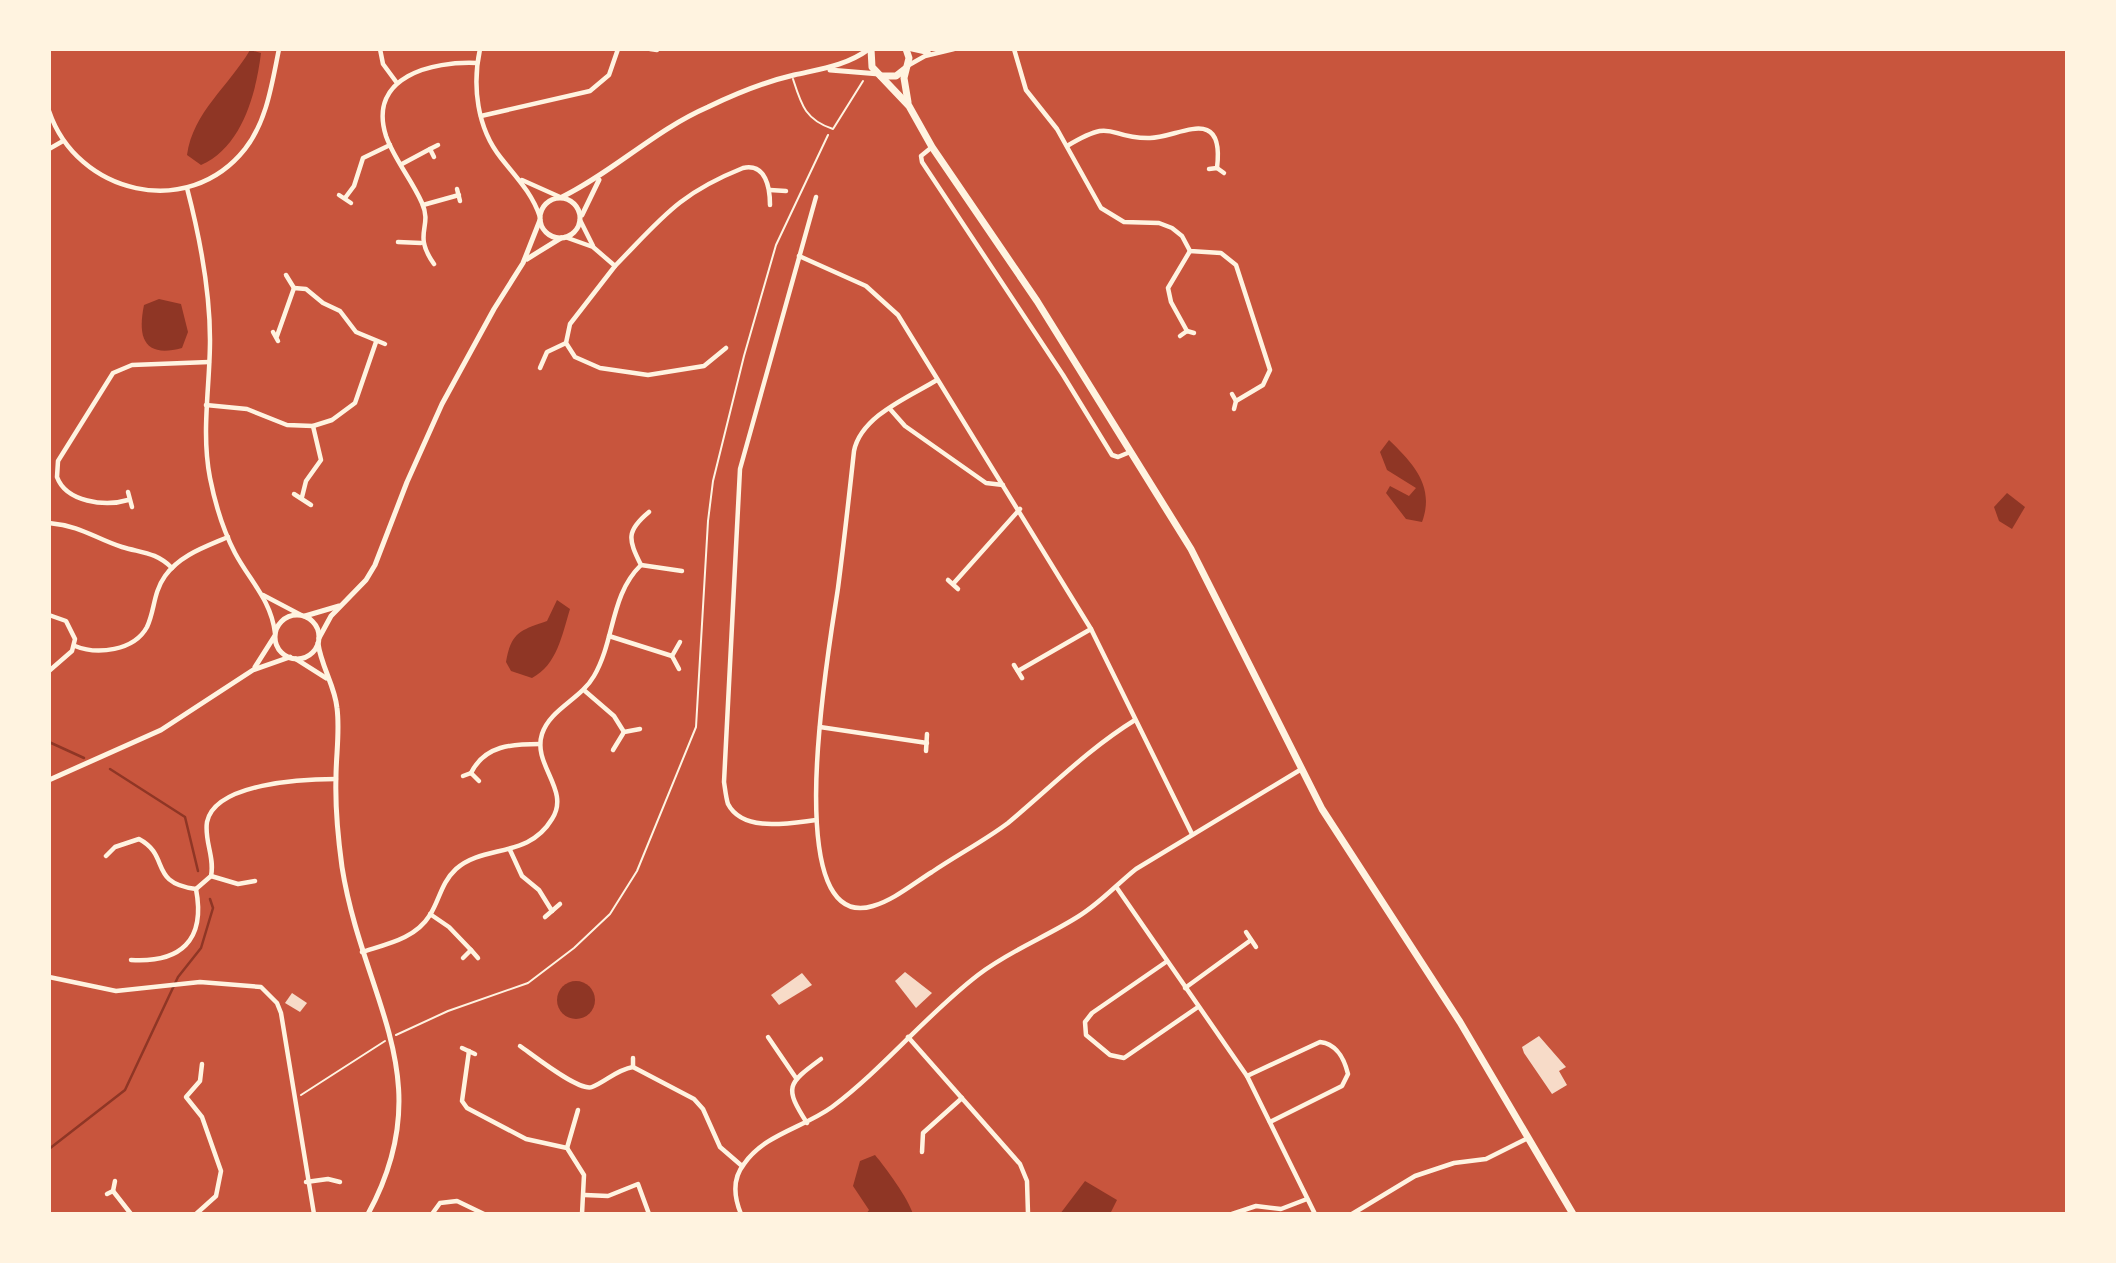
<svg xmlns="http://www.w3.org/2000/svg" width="2116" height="1263" font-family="'PT Sans Narrow',sans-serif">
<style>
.water{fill:#8f3625}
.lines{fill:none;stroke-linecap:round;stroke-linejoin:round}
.stream{stroke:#8f3625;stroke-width:2.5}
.building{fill:#f7dbc8}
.path{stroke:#fff3e0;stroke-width:2}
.service{stroke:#fff3e0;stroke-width:2}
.minor{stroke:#fff3e0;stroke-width:4.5}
.tertiary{stroke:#fff3e0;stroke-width:5}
.trunk{stroke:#fff3e0;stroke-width:7}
</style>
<rect width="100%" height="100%" fill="#c8553d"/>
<g class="water">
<path d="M250 50 261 53C256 94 242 147 201 165L187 155C193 112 229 86 250 50Z"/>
<path d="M159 299 181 304 188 332 182 348C145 358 137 339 144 305Z"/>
<path d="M1389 440C1414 464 1435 487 1422 522L1406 519 1386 493 1390 486 1409 496 1416 488 1387 470 1380 452Z"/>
<polygon points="2007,493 2025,507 2012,529 1999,521 1994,507"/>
<path d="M557 600 570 609C562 635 557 665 532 678L511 671 506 662C511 632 521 630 547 621Z"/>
<circle cx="576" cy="1000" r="19"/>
<path d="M875 1155C886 1168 908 1198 913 1214H866L869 1210 853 1186 860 1161Z"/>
<polygon points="1085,1181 1117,1200 1110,1214 1060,1214"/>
</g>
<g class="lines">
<g class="stream">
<polyline points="49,742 84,758"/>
<polyline points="110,769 185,817 198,871"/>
<polyline points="49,1149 125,1090 178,977 201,948 213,908 210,899"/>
</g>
</g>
<g class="building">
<polygon points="905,972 932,993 916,1008 895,981"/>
<polygon points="802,973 812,985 779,1005 771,995"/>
<polygon points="292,993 307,1003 300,1012 285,1003"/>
<polygon points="1539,1036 1566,1067 1559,1071 1567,1085 1552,1094 1524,1053 1522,1047"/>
</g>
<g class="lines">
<g class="path">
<polyline points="396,1035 448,1011 528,983 574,948 610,914 637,871 696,727 708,521 713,481 744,356 776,245 828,135"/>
<polyline points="301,1095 385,1041"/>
</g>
<path class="service" d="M793 79C801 104 805 120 833 129L863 81"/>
<g class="minor">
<polyline points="380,49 383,64 397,83"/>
<path d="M480 49C472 86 477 128 501 158 516 177 532 193 540 217"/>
<polyline points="650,49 657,50"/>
<polyline points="911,49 929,53"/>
<polyline points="1014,49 1026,90 1057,129 1101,208 1124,222 1159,223 1172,228 1182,236 1190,251 1221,253 1236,265 1270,370 1263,385 1236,401"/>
<polyline points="909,65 925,56 954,49"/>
<path d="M49 111C77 194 188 221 245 149 267 121 272 83 279 49"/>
<polyline points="481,116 590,91 609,75 618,49"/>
<path d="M1067 146C1117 116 1105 139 1150 138 1178 138 1225 103 1217 168"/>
<polyline points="932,147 921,156 922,162 1063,375 1112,455 1118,457 1130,452"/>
<polyline points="49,149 63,141"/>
<polyline points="434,157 430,149 438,145"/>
<polyline points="402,164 430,149"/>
<polyline points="1209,169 1217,168 1224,173"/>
<polyline points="522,180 560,197"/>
<path d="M187 188C200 238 210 288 210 340 210 386 201 432 210 478 215 503 223 530 235 553 250 581 271 600 275 633"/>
<polyline points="457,189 460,201"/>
<polyline points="770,190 786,191"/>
<polyline points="339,195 351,203"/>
<path d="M816 197 740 469 724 782C725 788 726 798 728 804 743 833 790 823 816 820"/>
<polyline points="345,198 354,186 363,158 390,145"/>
<polyline points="423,205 459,195"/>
<polyline points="580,220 593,246"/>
<polyline points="565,237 593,247 615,266 570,324 566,343 575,357 600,368 648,375 704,366 726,348"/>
<polyline points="398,242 421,243"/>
<polyline points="799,256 866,286 898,315 1091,629 1192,834"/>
<path d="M434 264C412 233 433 228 422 203 412 180 394 159 386 136 367 76 433 61 477 63"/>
<path d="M615 266C662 218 678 194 743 168 766 163 770 188 770 205"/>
<polyline points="286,275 294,288"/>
<polyline points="1187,331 1171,302 1168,288 1190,251"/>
<polyline points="273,332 278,341"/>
<polyline points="277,336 294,288 306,289 323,303 340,311 356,332 385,344"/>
<polyline points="1180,336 1187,331 1194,333"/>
<polyline points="540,368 547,352 566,343"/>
<path d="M937 380C909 397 861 416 854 451 849 497 844 542 838 588 832 631 775 936 873 906 894 900 914 883 932 872 957 855 984 841 1008 823 1050 788 1088 749 1135 720"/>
<polyline points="1232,394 1236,401 1234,409"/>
<polyline points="206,405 247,409 287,425 313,426 332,420 355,403 376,342"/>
<polyline points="890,409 905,426 986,483 1003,485"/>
<polyline points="128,492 132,507"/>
<polyline points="294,494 311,505"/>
<polyline points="302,497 306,481 321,460 313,426"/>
<path d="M128 500C105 507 66 502 57 477L58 461 113 373 132 365 209 362"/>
<path d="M49 523C82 526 94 538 122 547 142 553 156 552 172 568"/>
<polyline points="641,565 682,571"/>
<polyline points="948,580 958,589"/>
<polyline points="953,584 1020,509"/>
<polyline points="263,595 301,615"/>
<polyline points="49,615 66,621 75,639 72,651 49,671"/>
<polyline points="609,636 672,656"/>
<path d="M75 646C97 655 134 651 147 627 155 610 153 593 165 576 180 555 205 547 228 537"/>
<polyline points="1014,665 1022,678"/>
<polyline points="679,669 672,656 680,642"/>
<polyline points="1018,671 1091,629"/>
<polyline points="585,691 614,716 624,732"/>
<polyline points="820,727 927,743"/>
<polyline points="613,750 624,732 640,729"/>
<polyline points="926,751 927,734"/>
<path d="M471 773C485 745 512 744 540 744"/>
<polyline points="463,776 471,773 479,781"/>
<polyline points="510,850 522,876 539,890 552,911"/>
<path d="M106 856 115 847 139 839C171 856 148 883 196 889L211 876C215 857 204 841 207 822 215 783 303 779 336 779"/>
<polyline points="211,876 238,884 255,881"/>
<polyline points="1117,888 1247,1076 1315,1214"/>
<polyline points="430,914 449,927 471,950"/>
<polyline points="545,917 560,904"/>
<polyline points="1246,932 1256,947"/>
<path d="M362 952C387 944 415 939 430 915 440 899 441 883 456 869 484 844 528 859 552 819 571 790 532 765 542 734 550 709 581 699 594 676 615 640 610 595 641 565 628 539 626 531 649 512"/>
<polyline points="463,958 471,950 478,958"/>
<path d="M131 960C180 963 206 941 196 889"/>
<polyline points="1166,962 1092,1013 1085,1022 1086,1035 1110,1055 1124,1058 1198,1007"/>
<polyline points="49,977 116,991 200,982 261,987 277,1003 281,1013 314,1214"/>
<polyline points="1185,988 1251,940"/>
<polyline points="768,1037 796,1078"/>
<polyline points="908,1037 1020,1164 1027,1181 1028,1214"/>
<path d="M520 1046C533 1055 579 1092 592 1087 607 1081 616 1070 633 1067L694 1099 703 1109 720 1147 742 1166"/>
<polyline points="462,1048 475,1054"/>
<polyline points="469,1051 462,1101 467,1108 526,1139 567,1148 584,1175 582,1214"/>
<polyline points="633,1067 633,1058"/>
<path d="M1247 1076 1320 1042C1337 1044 1344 1058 1348 1074L1342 1086 1270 1122"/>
<path d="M807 1123C784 1087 787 1084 821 1059"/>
<polyline points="567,1148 578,1110"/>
<polyline points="922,1152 923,1133 962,1098"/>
<polyline points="306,1182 328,1179 340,1182"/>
<polyline points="113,1191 131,1214"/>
<polyline points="107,1194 113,1191 115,1181"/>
<polyline points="585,1195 608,1196 638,1184 649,1214"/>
<polyline points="196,1214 216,1196 221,1171 202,1117 186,1097 200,1081 202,1064"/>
<polyline points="432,1214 440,1203 457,1201 484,1214"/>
<path d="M741 1214C734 1197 732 1179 744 1164 765 1134 803 1128 832 1107 884 1068 926 1015 978 975 1009 951 1046 937 1079 916 1100 903 1116 885 1136 869L1300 770"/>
<polyline points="1232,1214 1256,1206 1281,1209 1307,1199"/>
<polyline points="1352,1214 1415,1176 1454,1163 1486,1159 1528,1138"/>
</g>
<g class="tertiary">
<polyline points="830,70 879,74"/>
<path d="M562 197C613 172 655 130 708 107 735 94 764 82 794 75 820 69 846 66 869 49"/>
<circle cx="560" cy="218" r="20"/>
<polyline points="582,215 599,180"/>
<polyline points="527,259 561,238"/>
<circle cx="297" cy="637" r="22"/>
<polyline points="305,616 339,606"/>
<polyline points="319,638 331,616 366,580 375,565 407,482 442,404 494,309 523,263 540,220"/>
<path d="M318 643C321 666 335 686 337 708 340 731 336 755 336 777 335 807 338 838 342 867 363 1000 442 1078 368 1214"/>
<polyline points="296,659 326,678"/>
<polyline points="255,667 274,637"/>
<polyline points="49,780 161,730 253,670 290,657"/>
</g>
<g class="trunk">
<polyline points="871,49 872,67 909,106 932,147 1037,301 1191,549 1322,809 1460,1022 1573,1214"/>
<polyline points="906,49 909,58 904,78 908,102"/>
<polyline points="881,76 896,76 905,69"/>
</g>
</g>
<rect width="2116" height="1263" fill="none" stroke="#fff3e0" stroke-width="102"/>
</svg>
